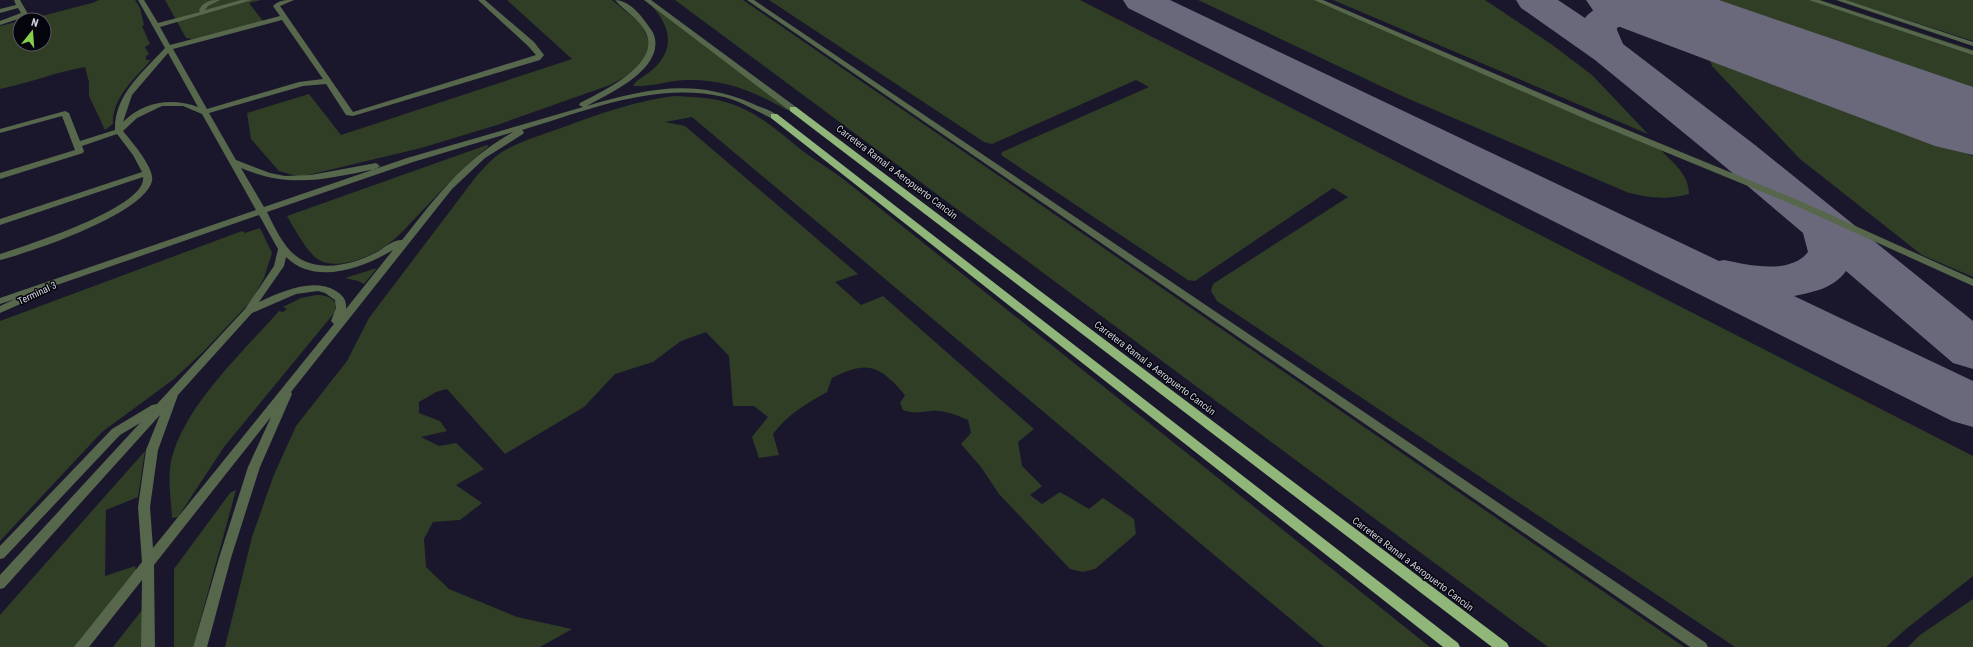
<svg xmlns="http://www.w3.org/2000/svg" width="1973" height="647" font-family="'Roboto Condensed',sans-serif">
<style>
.green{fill:#2f3e25}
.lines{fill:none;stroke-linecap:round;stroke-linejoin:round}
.taxiway{fill:#6a687b;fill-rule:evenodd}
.runway{fill:#6a687b;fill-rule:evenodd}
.minor{fill:#56674b;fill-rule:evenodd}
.major{fill:#91b679;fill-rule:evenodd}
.labels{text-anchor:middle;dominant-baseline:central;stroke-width:3;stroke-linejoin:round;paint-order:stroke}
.street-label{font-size:10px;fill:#d2d2e1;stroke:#05050d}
</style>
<rect width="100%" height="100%" fill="#1a172d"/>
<g class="green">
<path d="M99 0H135L140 8 144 25 142 26 150 44 145 47 149 54 146 56V60H151C134 79 112 98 113 124L105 130 89 96V82L85 67C56 72 29 83 0 89V26L20 21V44H44V20H26L92 3Z"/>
<polygon points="165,0 261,0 249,3 263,21 192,39 186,38"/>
<path d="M507 0H612L645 27 643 29C662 57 633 73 610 85L497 125 421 148 300 177 279 171 251 139 247 113 309 94 341 135 572 59Z"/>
<polygon points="675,0 743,0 1684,647 1548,647"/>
<polygon points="769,0 1080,0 1973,456 1973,576 1906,629 1886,647 1735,647 1217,301 1211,291 1213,284 1348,197 1333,188 1195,281 1188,280 1001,155 1002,152 1149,87 1136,80 992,144 984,142"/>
<path d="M1198 0H1316L1660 149C1673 163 1689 174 1689 194 1666 200 1652 198 1629 193L1402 96Z"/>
<polygon points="1333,0 1485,0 1551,44 1592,75 1648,134"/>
<polygon points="1717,0 1820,0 1973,50 1973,88"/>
<polygon points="1845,0 1973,0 1973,41"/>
<path d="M650 4 790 109 787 110C753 91 725 79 685 80 669 81 649 87 633 86 636 80 646 75 652 70 676 49 671 26 650 4Z"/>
<polygon points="1710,60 1722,62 1973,156 1973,277 1922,255 1800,159 1712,66"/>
<path d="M674 96C691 97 708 97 725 102 756 110 780 133 804 152 816 161 830 169 842 178L1430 647H1324L692 117 665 122 685 126 858 274 835 282 861 305 883 296 1034 429 1018 442 1022 466 1042 486 1030 495 1042 504 1060 492 1089 509 1103 498 1134 519 1136 534 1095 569 1083 572 1070 569 999 494 981 467 961 444 971 433 968 420C956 415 944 410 931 411 918 412 915 414 903 410L900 403 905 395C879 365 868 360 832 378L827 392C806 404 788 414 773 434L779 455 759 458 752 437 768 417 754 406H733L729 356 706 332 681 341 653 362 615 374 584 407 505 454 447 389 436 392 419 402V413L440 421 447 431 421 437 439 446 456 443 484 469 456 485 482 503 460 520 433 522 424 539 426 567 449 589 517 617 572 629 540 647H225L252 537 273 477 296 426 347 361 369 318 475 178C483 169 491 159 502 152 520 141 542 135 561 128 599 114 634 101 674 96Z"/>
<path d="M487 145 489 146C464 166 443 189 421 212 410 223 400 236 388 244 373 256 338 271 319 260 308 254 294 228 287 216Z"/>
<polygon points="260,228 272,253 264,278 252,300 203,352 174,379 102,432 0,541 0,321 242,231 245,233"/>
<polygon points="377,268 364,284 358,281 345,278"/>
<path d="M316 295C324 295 330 296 336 303L335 312 224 447 178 517 172 518C171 499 167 476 172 457 187 403 242 353 279 311L283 312 287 309 283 307 301 298Z"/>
<polygon points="145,451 138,497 106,510 105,576 135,566 137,573 77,647 0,647 0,615"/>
<polygon points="236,490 193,647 174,647 174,569 230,493"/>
<polygon points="1973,599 1973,647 1908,647 1920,635"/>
<polygon points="142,610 143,647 113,647"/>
</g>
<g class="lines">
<path class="taxiway" d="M1123 0H1170L1719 261 1724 260C1748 265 1790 275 1808 252L1803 233 1723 165 1595 60 1521 8 1516 0H1558L1585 18C1591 10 1599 7 1608 5 1641 0 1670 5 1702 13L1708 21 1702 29 1689 32 1658 25 1636 22 1627 23 1617 28V30L1623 44 1755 145 1973 321V369L1953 363 1846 271C1834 288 1814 292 1794 296L1973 381V427L1952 421 1128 8Z"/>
<polygon class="runway" points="1586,0 1719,0 1973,87 1973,155 1935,146 1599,19"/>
<g class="minor">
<polygon points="14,0 20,0 28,14 21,18 0,25 0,21 21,13 18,8 0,13 0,9 16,5"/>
<path d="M138 0H144L158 23 200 12 199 10C204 1 210 0 220 0L208 6 205 10 241 0H252L160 27 170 45 280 16 273 6C279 0 285 0 294 0L280 6 353 112 536 55 528 46 478 0H485L534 42 544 55 540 60 353 116 346 115 326 84 303 86 209 113 236 160 270 173 285 176 311 175 376 163 380 166 376 169C325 179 291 189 241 168L264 207 407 158 583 107 579 105 580 103C601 92 661 65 646 33 639 18 625 12 615 0 626 0 637 10 644 20 647 24 652 30 654 35 665 69 610 93 587 106 645 89 693 78 751 103 759 107 772 110 778 116L777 118H771C756 111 740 101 724 97 655 81 586 111 522 130L524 132 523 134 485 158 452 189 291 392 292 394 260 467 231 558 207 647H193L219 558 248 467 271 417 154 565 155 647H141L142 580 89 647H74L142 562 138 507 146 450 160 415 4 588 0 589V575L140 423 120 435 4 558 0 559V546L112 429 152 405 157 404 245 309 274 266 278 249 259 215 25 296 29 299 27 301 0 313V306L15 299 0 304V298L256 210 202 114 183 106H162L137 118 123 131C131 141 155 168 152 181 144 214 32 252 0 260V254C25 246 148 207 143 177L0 225V219L142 172 133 155 117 134 82 146 84 151 83 153 0 179V173L75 150 62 116 0 133V129L65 111 69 113 80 141 115 130C114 95 143 72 165 48ZM282 20 323 79 299 82 207 109 173 49ZM168 53 198 107C171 97 143 102 123 122L132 95ZM513 132C462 161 438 195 402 240 393 239 383 249 375 253 347 267 309 275 287 247 279 237 273 224 267 212L413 162ZM393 250 346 309C347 301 343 295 336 291 313 277 281 292 259 302L284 266 286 257C315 286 363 268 393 250ZM318 291 325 293 335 300 336 308 331 321 334 324 153 548 150 507 158 450 178 395 252 313 296 294Z"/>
<polygon points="644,0 651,0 796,107 796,111 790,111"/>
<polygon points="747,0 754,0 1706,643 1708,647 1690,647"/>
<polygon points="1314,0 1323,0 1596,117 1800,201 1973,279 1973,286 1794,205 1590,121"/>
<polygon points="1809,0 1819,0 1973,51 1973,55"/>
<polygon points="1836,0 1846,0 1973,42 1973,46"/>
</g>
<g class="major">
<polygon points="790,107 796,107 1507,643 1509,647 1492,647 790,111"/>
<polygon points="771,114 777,114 1458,643 1460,647 1443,647 771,118"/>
</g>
</g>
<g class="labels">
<g class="street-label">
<text transform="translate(897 172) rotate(37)">Carretera Ramal a Aeropuerto Cancún</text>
<text transform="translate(37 293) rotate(-25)">Terminal 3</text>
<text transform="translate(1155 368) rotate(37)">Carretera Ramal a Aeropuerto Cancún</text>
<text transform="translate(1413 564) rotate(37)">Carretera Ramal a Aeropuerto Cancún</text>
</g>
</g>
<g transform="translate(32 32) rotate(17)"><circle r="19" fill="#05050d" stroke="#575762"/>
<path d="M0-3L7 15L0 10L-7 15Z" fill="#86cf4c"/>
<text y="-6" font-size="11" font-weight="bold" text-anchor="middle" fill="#d2d2e1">N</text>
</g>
</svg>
